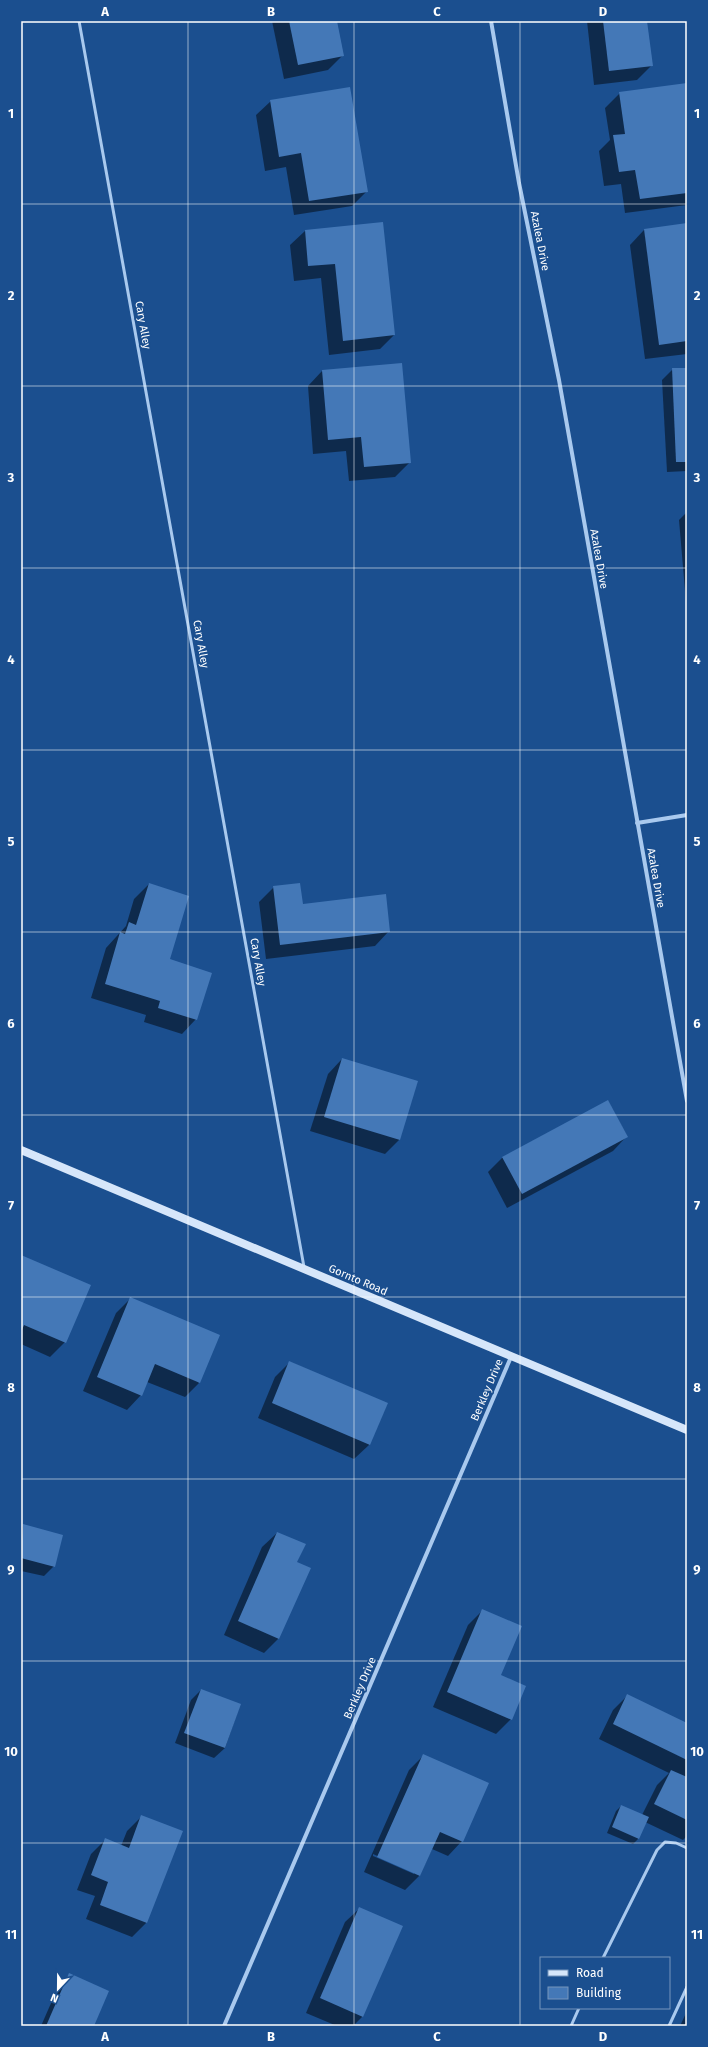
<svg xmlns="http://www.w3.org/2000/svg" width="708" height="2047" font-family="'Fira Sans',sans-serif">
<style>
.shadow{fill:#0007;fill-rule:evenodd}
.building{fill:#4478b7}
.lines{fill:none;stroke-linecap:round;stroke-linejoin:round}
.service{stroke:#a9c9ee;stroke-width:3}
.minor{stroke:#a9c9ee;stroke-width:4}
.secondary{stroke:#d6e6fa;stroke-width:8}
.grid{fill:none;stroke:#fff;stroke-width:1;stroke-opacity:0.55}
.labels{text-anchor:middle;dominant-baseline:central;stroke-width:3.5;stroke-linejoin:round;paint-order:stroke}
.street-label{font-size:11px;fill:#fff;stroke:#1b4f8f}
.neatline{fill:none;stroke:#fff;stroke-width:1.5}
.grid-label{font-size:13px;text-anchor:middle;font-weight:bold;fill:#fff}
</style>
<rect width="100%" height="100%" fill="#1b4f8f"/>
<g class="shadow">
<polygon points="272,21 336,21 343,55 328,70 284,79"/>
<polygon points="587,21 646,21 652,65 637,80 594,85"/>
<polygon points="687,84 687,205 625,213 621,184 604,186 599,151 610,140 605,108 620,93"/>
<polygon points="271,101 367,191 352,206 294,215 286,167 265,171 256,115"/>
<polygon points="382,223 394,335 380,349 329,355 321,278 294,281 290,245 305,231"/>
<polygon points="687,224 687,354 645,359 630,245 644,230"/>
<polygon points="673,369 687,369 687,471 667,472 662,380"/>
<polygon points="322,371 410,462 395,477 349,481 346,451 313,454 308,386"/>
<polygon points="687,512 687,614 679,520"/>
<polygon points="149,884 168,960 196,1019 182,1034 144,1022 146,1015 91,998 106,948 126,926 134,899"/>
<polygon points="274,887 302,905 389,931 375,946 266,959 259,902"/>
<polygon points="342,1059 417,1082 399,1140 385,1154 310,1131 328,1074"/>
<polygon points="608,1101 627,1136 613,1151 507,1208 488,1172 502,1158"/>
<polygon points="21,1256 65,1342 50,1357 21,1344"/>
<polygon points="130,1299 199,1383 185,1397 147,1382 141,1395 127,1410 83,1391 116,1313"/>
<polygon points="290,1362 387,1404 369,1445 354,1459 258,1418 275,1377"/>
<polygon points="23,1526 54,1566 44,1576 21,1571 21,1528"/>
<polygon points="277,1533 296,1563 279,1638 264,1653 224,1635 262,1547"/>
<polygon points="482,1611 511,1719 496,1734 433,1707 468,1625"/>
<polygon points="201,1690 240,1705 225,1748 214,1758 175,1743 191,1700"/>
<polygon points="627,1696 687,1724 687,1836 683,1840 645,1822 638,1839 633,1844 607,1833 616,1811 621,1806 642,1815 657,1785 669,1773 599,1739 613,1710"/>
<path d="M424 1755 462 1841 448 1856 432 1849 420 1875 405 1890 364 1872 409 1770ZM373 1854 414 1872V1874L373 1856Z"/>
<polygon points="142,1816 147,1922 132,1937 86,1919 95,1896 77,1890 91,1854 105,1840 121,1846 127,1831"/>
<polygon points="360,1908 363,2016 353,2026 337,2026 306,2013 345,1922"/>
<polygon points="69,1975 93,2026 41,2026 59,1985"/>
<polygon points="687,2011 687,2026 680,2026"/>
</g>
<g class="building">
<polygon points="289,21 337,21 344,56 298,65"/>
<polygon points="603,21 647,21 653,66 609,71"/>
<polygon points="687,83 687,193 640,199 635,170 619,172 613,135 625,134 619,92"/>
<polygon points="350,87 368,192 309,201 301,153 279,157 270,100"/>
<polygon points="383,222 395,335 343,341 335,264 308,266 305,230"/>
<polygon points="687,223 687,341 659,345 644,229"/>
<polygon points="402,363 411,463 364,467 361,437 328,440 322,370"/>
<polygon points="672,368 687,368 687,462 676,462"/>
<polygon points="149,883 189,896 170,959 212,973 197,1020 158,1008 160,1001 105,984 120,932 125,934 129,922 136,925"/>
<polygon points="300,883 303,904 386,894 390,932 280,945 273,886"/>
<polygon points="342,1058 418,1081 400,1140 324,1117"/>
<polygon points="608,1100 628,1137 522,1194 502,1157"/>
<polygon points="21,1255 91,1285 66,1343 24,1325 21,1332"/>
<polygon points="130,1297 220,1335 200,1383 155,1364 142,1396 97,1377"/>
<polygon points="289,1361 388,1403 370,1445 272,1403"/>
<polygon points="23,1524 63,1535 55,1567 21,1558"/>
<polygon points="277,1532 306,1544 297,1562 311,1568 279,1639 238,1621"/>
<polygon points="482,1609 522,1626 501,1675 526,1686 512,1720 447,1692"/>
<polygon points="201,1689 241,1704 225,1748 184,1733"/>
<polygon points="627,1694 687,1723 687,1760 613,1724"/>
<polygon points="423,1754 489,1783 463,1842 440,1832 420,1876 377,1857"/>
<polygon points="671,1770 687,1777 687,1820 654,1804"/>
<polygon points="621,1805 649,1817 639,1839 612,1827"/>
<polygon points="141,1815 183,1831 147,1923 100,1905 108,1882 91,1875 105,1838 129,1848"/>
<polygon points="359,1907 403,1926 363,2017 320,1998"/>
<polygon points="69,1973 109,1991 94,2026 46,2026"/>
</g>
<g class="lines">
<g class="service">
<polyline points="79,21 304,1267"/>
<polyline points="603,1958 657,1850 665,1842 676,1843 687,1848"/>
<polyline points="571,2026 579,2008"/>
<polyline points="669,2026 687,1987"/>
</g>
<g class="minor">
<polyline points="491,21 519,183 559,380 687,1101"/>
<polyline points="637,823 687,815"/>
<polyline points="224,2026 511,1357"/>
</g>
<polyline class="secondary" points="21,1150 687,1430"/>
</g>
<path class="grid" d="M188 21V2026M354 21V2026M520 21V2026M21 204H687M21 386H687M21 568H687M21 750H687M21 932H687M21 1115H687M21 1297H687M21 1479H687M21 1661H687M21 1843H687"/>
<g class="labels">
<g class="street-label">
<text transform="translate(540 241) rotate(79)">Azalea Drive</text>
<text transform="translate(143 325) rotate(80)">Cary Alley</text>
<text transform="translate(599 559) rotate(80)">Azalea Drive</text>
<text transform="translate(201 644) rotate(80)">Cary Alley</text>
<text transform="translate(656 878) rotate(80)">Azalea Drive</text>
<text transform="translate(258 962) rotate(80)">Cary Alley</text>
<text transform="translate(358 1280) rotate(23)">Gornto Road</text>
<text transform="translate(487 1390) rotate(-67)">Berkley Drive</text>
<text transform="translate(360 1688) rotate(-67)">Berkley Drive</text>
</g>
</g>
<rect width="708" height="2047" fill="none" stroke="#1b4f8f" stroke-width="44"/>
<rect x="540" y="1957" width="130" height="52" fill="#1b4f8f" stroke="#7695bc"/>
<rect x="548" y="1970" width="20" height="6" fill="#d6e6fa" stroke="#7695bc"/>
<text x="576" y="1977" font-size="12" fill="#ffffff">Road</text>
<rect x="548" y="1987" width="20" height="12" fill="#4478b7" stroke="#7695bc"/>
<text x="576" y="1997" font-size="12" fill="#ffffff">Building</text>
<g transform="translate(58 1989) rotate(202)" stroke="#1b4f8f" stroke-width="3" paint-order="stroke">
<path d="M0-3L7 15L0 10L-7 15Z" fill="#ffffff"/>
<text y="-6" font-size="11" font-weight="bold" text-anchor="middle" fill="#ffffff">N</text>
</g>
<rect x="22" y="22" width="664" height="2003" class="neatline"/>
<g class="grid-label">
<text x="105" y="16">A</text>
<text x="271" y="16">B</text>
<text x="437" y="16">C</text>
<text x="603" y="16">D</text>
<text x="11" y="118">1</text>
<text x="697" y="118">1</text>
<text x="11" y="300">2</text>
<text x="697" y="300">2</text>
<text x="11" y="482">3</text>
<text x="697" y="482">3</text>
<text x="11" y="664">4</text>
<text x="697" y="664">4</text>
<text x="11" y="846">5</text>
<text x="697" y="846">5</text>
<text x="11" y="1028">6</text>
<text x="697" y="1028">6</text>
<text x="11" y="1210">7</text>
<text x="697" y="1210">7</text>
<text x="11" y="1392">8</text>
<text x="697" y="1392">8</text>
<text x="11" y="1574">9</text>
<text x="697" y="1574">9</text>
<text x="11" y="1756">10</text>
<text x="697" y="1756">10</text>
<text x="11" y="1939">11</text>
<text x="697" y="1939">11</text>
<text x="105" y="2041">A</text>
<text x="271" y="2041">B</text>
<text x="437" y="2041">C</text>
<text x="603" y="2041">D</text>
</g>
</svg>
